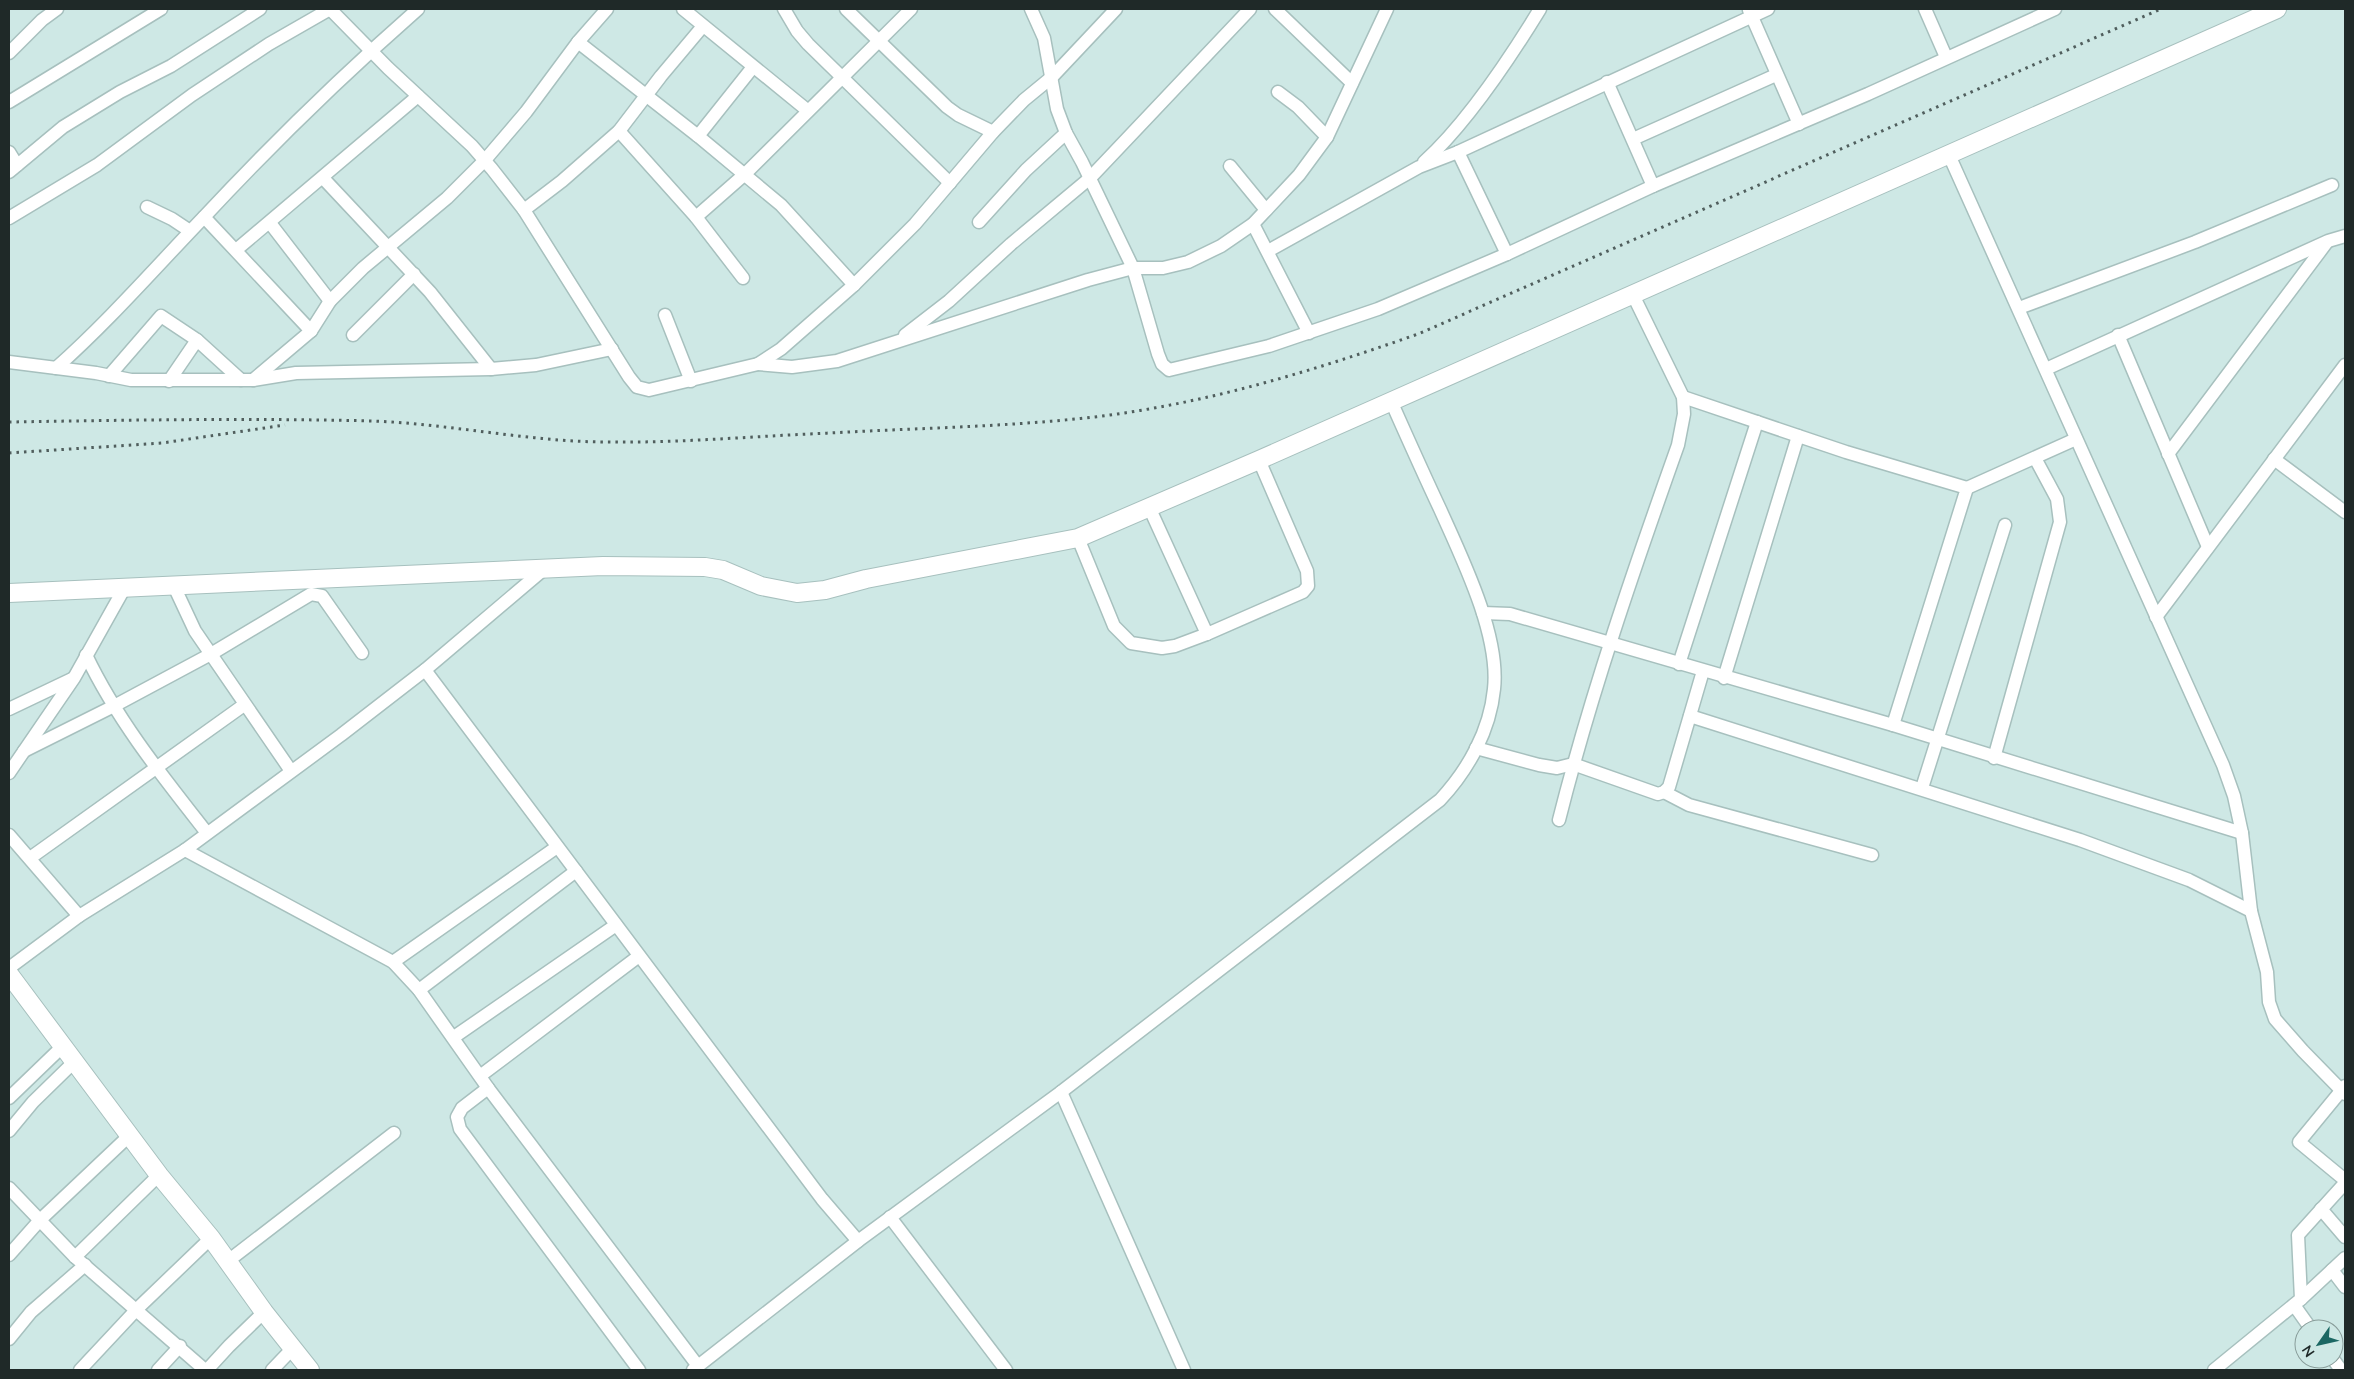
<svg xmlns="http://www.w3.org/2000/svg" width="2354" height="1379" font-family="'Nunito Sans',sans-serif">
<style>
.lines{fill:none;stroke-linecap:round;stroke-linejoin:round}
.street-casing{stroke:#a7c0be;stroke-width:15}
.secondary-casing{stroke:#a7c0be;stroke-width:20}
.street{stroke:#fff;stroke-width:12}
.secondary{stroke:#fff;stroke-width:18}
.rail{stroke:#505e5d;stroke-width:3;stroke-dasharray:2.5 5;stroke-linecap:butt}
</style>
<rect width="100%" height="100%" fill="#cee8e5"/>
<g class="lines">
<g class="street-casing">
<g id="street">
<polyline points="330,9 388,68 472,146 492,169 524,210 629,377 637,387 649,390 758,364 781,349 854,285 915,224 993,132 1024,100 1052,77 1116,9"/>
<polyline points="683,9 807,110"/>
<polyline points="784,9 797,31 808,44 950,183"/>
<polyline points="846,9 947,107 958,115 993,132"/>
<polyline points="1031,9 1044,38 1057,109 1066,133 1082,162 1133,268 1158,354 1162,364 1169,370 1269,346 1378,309 1507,254 1653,186 1868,94 2055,9"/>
<polyline points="1275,9 1352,83"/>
<polyline points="1925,9 1946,57"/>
<polyline points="1749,10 1799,124"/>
<polyline points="578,42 698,136 781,205 854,285"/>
<polyline points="9,53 42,20 57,9"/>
<polyline points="1607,82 1653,186"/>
<polyline points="1278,92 1298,107 1327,137"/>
<polyline points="9,102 161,9"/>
<polyline points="619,131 696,217 743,278"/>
<polyline points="698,136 753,67"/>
<polyline points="1633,139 1776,75"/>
<polyline points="9,152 17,165"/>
<polyline points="1458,152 1507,254"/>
<polyline points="1949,155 2223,765 2234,796 2242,833 2251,911 2267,972 2269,1002 2275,1019 2303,1051 2345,1094"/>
<path d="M1424 162C1467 123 1510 58 1540 9"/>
<polyline points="1230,166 1266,210"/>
<polyline points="9,172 63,127 120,92 171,66 260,9"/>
<polyline points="323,178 430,292 491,369"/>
<polyline points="147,207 172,219 190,231"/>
<polyline points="524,210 562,181 619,131 661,76 703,26"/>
<polyline points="204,217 311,331"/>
<polyline points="696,217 745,174 911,9"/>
<polyline points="9,218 97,165 192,95 269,44 330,9"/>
<polyline points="979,222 1026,170 1066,133"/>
<polyline points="270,223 330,301"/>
<polyline points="1253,224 1309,333"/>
<polyline points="236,250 418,96"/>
<polyline points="1268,251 1419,167 1458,152 1768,9"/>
<polyline points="2019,308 2195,242 2332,185"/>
<polyline points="665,315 691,381"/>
<polyline points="353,335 414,274"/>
<polyline points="905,335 949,301 1011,244 1090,178 1250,9"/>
<polyline points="2118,335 2208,547"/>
<polyline points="197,340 241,380"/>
<polyline points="9,362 96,373 131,380 253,380 296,373 491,369 536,365 612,349"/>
<polyline points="758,364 792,367 837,361 1088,280 1133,268 1163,268 1188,262 1221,246 1253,224 1299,175 1327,137 1387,9"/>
<path d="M56 368C109 321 155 268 204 217 272 144 344 74 418 9"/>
<polyline points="2046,369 2328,241 2345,236"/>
<polyline points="109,376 161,316 197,340 169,381"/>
<polyline points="253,380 311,331 330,301 363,268 447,198 485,160 526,112 578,42 607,9"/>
<polyline points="1683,397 1846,452 1967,488 1893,725"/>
<polyline points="2168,454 2327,242"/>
<polyline points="2274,459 2345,512"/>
<polyline points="1967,488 2076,439"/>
<polyline points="1149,507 1207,634"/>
<polyline points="1078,538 1114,626 1131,643 1162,648 1175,646 1207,634 1303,592 1308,586 1307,571 1259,460"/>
<polyline points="173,584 195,631 291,771"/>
<polyline points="1483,613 1510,614 1893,725 2242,833"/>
<polyline points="2156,617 2345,365"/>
<path d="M86 655C117 720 163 777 207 833"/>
<polyline points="1679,664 1757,422"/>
<polyline points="425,670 822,1199 858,1241"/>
<polyline points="1724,678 1798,436"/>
<polyline points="9,709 72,679"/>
<polyline points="1690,716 2080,840 2189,880 2251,911"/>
<polyline points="1476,748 1539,765 1557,768 1573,764 1658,794 1664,792 1669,787 1703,671"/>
<polyline points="24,751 114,706 211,654 311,594 322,596 362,653"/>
<polyline points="1994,758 2060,522 2057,499 2035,458"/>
<polyline points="9,773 74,678 125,587"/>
<polyline points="1922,788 2005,525"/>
<polyline points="1664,792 1689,805 1872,855"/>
<path d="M1559 820C1591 693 1634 569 1678 445L1684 414 1683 397 1633 295"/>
<polyline points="9,835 79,916"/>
<polyline points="185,850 393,962 419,990 488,1088 698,1366"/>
<polyline points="30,858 244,705"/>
<polyline points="393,962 557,847"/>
<polyline points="9,968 79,916 185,850 341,735 425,670 543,570"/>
<polyline points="419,990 576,871"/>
<polyline points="454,1037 616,925"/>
<polyline points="480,1076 639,956"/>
<polyline points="2345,1086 2299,1142 2345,1180"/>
<polyline points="488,1088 462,1108 457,1117 460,1129 639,1370"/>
<polyline points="1061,1092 1184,1370"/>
<polyline points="9,1098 64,1045"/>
<polyline points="9,1131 33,1102 75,1061"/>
<polyline points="9,1188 75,1257 205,1370"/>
<polyline points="2321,1209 2345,1237"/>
<polyline points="890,1217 1006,1370"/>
<polyline points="9,1255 40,1220 130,1135"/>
<polyline points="75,1257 159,1175"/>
<polyline points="228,1261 394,1133"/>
<polyline points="2332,1270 2345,1287"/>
<polyline points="2301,1299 2345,1258"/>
<polyline points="2294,1305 2311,1329"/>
<polyline points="9,1339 31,1312 85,1265"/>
<polyline points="2333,1359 2341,1370"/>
<polyline points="80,1370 137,1309 211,1238"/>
<polyline points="158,1370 180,1346"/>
<polyline points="207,1370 229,1346 264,1312"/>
<polyline points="272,1370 294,1347"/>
<path d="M693 1370 858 1241 1061 1092 1440 800C1468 770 1490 731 1494 689 1500 635 1462 558 1440 509 1423 473 1407 437 1391 401"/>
<polyline points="2214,1370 2301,1299 2298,1235 2345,1183"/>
</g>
</g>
<g class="secondary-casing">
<g id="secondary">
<polyline points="9,593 603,566 705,567 723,570 761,586 797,593 825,590 866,579 1078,538 1259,460 2277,9"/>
<polyline points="9,974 159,1175 211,1238 264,1312 310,1370"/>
</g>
</g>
<use href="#street" class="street"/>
<use href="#secondary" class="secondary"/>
<g class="rail">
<path d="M9 422C130 420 252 418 373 421 452 424 529 442 608 442 682 443 756 436 830 433 917 428 1006 427 1094 417 1205 404 1313 371 1418 334L2161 9"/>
<polyline points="9,453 162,443 285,425"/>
</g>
</g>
<rect width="2354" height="1379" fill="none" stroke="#1f2928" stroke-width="20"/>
<g transform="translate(2319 1344) rotate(236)"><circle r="24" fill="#cee8e5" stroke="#889c99"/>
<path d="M0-4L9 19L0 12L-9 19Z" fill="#1b6763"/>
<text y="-8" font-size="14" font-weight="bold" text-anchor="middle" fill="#1f2928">N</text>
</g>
</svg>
